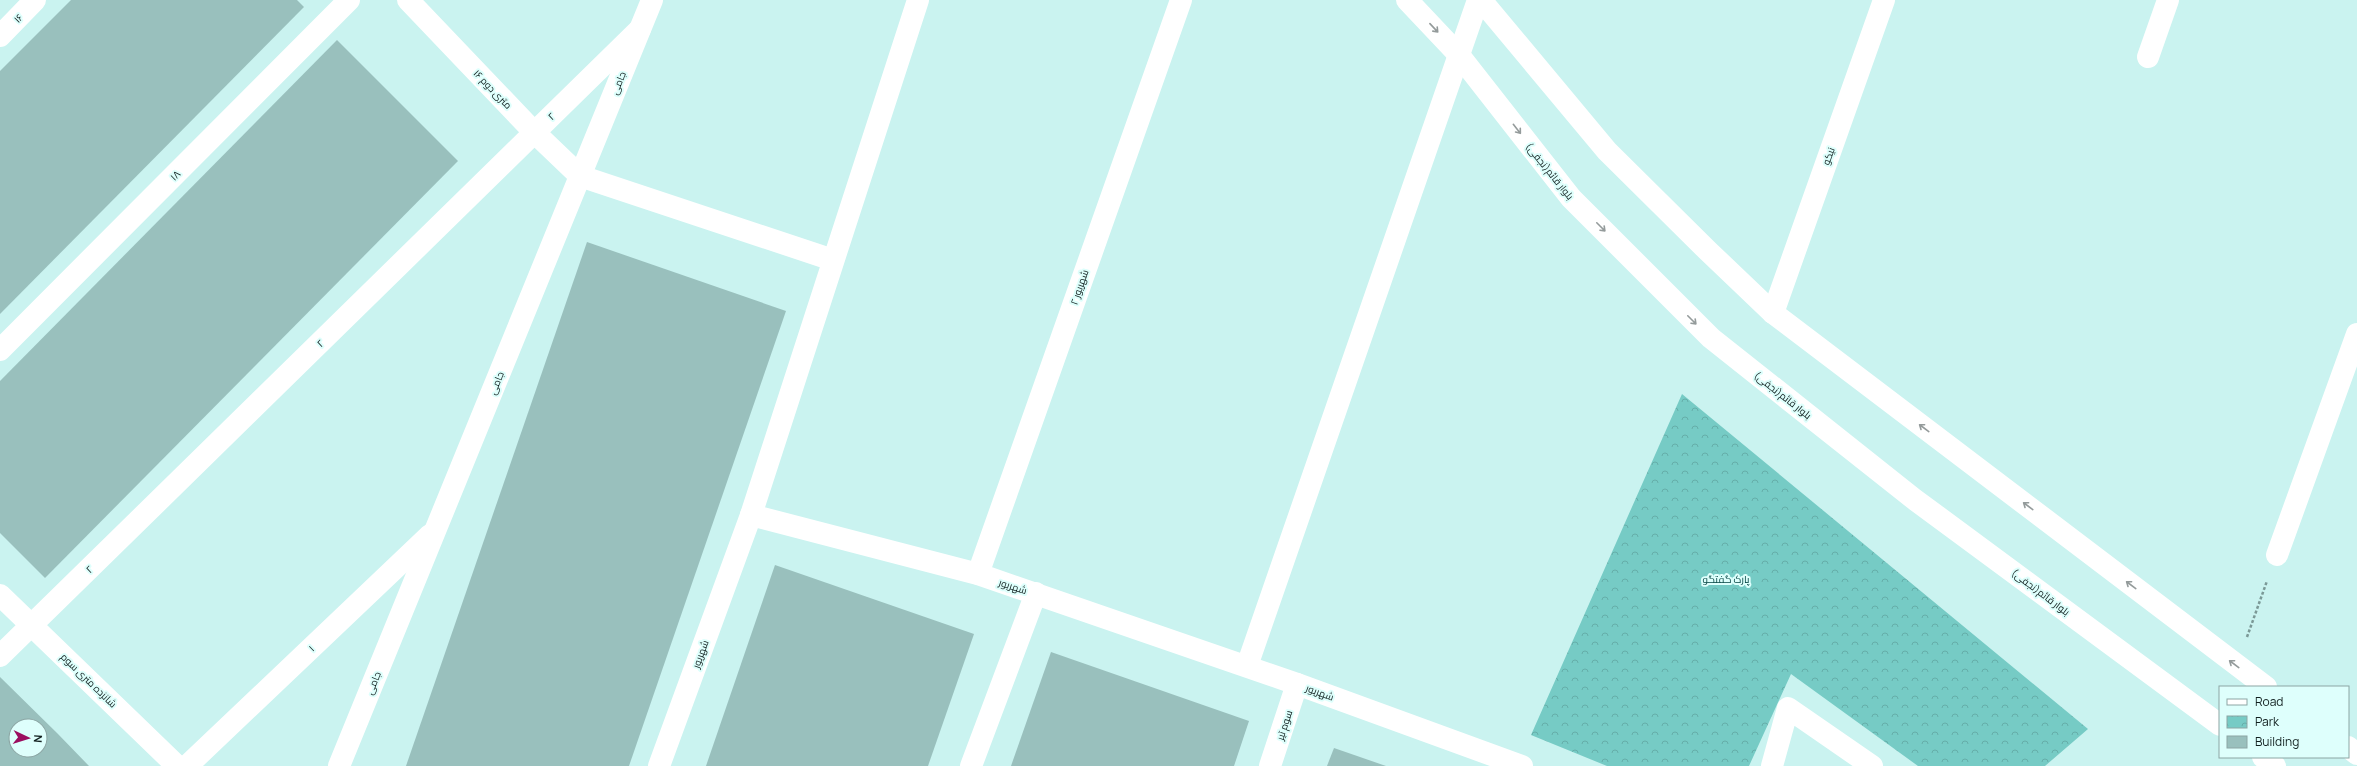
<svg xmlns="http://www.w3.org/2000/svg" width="2357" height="766" font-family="Manrope,Cairo,sans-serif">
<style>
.park{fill:url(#park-crowns)}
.building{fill:#99c0bd;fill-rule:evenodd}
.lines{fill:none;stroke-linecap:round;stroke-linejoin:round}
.path{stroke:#7b9997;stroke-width:2.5;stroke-dasharray:3 2;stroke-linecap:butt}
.minor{stroke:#fff;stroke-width:22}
.tertiary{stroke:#fff;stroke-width:22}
.oneway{stroke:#949b9b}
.labels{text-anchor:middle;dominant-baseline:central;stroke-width:4;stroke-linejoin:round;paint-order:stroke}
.street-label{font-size:10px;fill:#122120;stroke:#defffc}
.park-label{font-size:10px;fill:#034341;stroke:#defffc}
</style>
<defs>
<pattern id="park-crowns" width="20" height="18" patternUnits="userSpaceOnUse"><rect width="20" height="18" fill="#76cbc5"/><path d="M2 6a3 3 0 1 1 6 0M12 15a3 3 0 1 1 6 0" fill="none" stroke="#65aea9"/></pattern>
</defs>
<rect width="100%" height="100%" fill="#caf3f0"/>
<polygon class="park" points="1682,394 2088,729 2045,766 1918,766 1791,674 1749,766 1607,766 1531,735"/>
<g class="building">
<polygon points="71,0 297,0 304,7 0,314 0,71"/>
<polygon points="337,40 458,161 45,578 0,533 0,381"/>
<polygon points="587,242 786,311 629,766 406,766"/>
<polygon points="775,565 974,634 928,766 706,766"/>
<polygon points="1051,652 1249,721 1234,766 1011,766"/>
<path d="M0 677 57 733 89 766H0ZM16 726H40V750H16Z"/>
<polygon points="1334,748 1386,766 1327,766"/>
</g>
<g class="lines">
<polyline class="path" points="2247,637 2267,581"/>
<g class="minor">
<polyline points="408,0 534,132 580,176 833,260"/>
<polyline points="0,36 35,0"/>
<polyline points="2148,57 2168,0"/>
<polyline points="1773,313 1884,0"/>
<polyline points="0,350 349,0"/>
<polyline points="751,515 918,0"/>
<polyline points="2277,555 2357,334"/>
<polyline points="978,574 1181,0"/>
<polyline points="0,595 177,766"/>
<polyline points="0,656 640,29"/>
<polyline points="1247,666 1478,0"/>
<polyline points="187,766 430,535"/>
<polyline points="339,766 652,0"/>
<polyline points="659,766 751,515 978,574 1297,684 1522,766"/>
<polyline points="971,766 1036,593"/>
<polyline points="1270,766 1297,684"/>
<polyline points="1772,766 1788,708 1872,766"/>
</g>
<g class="tertiary">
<polyline points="1407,0 1459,55 1571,198 1711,338 1914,499 2220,725"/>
<polyline points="1481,0 1607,151 1708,251 1773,313 2266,687"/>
<polyline points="2348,747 2357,754"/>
<polyline points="2263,757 2275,766"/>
</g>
</g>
<defs><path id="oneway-shaft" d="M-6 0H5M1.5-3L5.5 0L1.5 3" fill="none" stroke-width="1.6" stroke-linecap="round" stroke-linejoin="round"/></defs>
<g class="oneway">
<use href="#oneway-shaft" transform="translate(1434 28) rotate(47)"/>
<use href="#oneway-shaft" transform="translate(1517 129) rotate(52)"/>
<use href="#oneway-shaft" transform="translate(1601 227) rotate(45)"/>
<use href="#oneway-shaft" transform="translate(1692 320) rotate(45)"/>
<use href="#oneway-shaft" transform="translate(1924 428) rotate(-143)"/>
<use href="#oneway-shaft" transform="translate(2028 506) rotate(-143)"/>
<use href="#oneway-shaft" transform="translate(2131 585) rotate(-143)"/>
<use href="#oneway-shaft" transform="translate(2234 664) rotate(-143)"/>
</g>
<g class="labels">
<g class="street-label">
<text transform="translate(18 18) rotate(-46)">۱۶</text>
<text transform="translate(618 83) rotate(-68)">جامی</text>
<text transform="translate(493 89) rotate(46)">۱۶ متری دوم</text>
<text transform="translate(551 116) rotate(-44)">۲</text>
<text transform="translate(1828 156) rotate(-70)">نیکو</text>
<text transform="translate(1550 171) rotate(51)">بلوار قائم(نجفی)</text>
<text transform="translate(175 175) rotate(-45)">۱۸</text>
<text transform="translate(1079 287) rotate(-71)">شهریور ۲</text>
<text transform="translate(320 343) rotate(-44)">۲</text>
<text transform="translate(496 383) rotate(-68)">جامی</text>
<text transform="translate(1783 395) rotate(38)">بلوار قائم(نجفی)</text>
<text transform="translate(89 569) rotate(-44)">۲</text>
<text transform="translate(1013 586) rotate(18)">شهریور</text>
<text transform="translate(2041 592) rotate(37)">بلوار قائم(نجفی)</text>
<text transform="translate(311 648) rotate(-44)">۱</text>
<text transform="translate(700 654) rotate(-70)">شهریور</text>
<text transform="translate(89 680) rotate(44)">شانزده متری سوم</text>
<text transform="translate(373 683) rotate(-68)">جامی</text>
<text transform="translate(1320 692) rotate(20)">شهریور</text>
<text transform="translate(1284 725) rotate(-72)">سوم تیر</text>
</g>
<g class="park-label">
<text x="1726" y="579">پارک گفتگو</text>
</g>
</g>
<rect x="2219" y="686" width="130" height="72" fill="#defffc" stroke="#8ca6a4"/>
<rect x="2227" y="699" width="20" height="6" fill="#ffffff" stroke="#8ca6a4"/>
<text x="2255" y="706" font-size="12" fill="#122120">Road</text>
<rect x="2227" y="716" width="20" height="12" fill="url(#park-crowns)" stroke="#8ca6a4"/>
<text x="2255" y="726" font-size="12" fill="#122120">Park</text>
<rect x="2227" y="736" width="20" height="12" fill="#99c0bd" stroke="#8ca6a4"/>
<text x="2255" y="746" font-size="12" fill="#122120">Building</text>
<g transform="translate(28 738) rotate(94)"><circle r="19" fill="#defffc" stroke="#8ca6a4"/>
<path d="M0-3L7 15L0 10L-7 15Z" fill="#9b0f60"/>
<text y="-6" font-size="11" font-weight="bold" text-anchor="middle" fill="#122120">N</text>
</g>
</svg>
